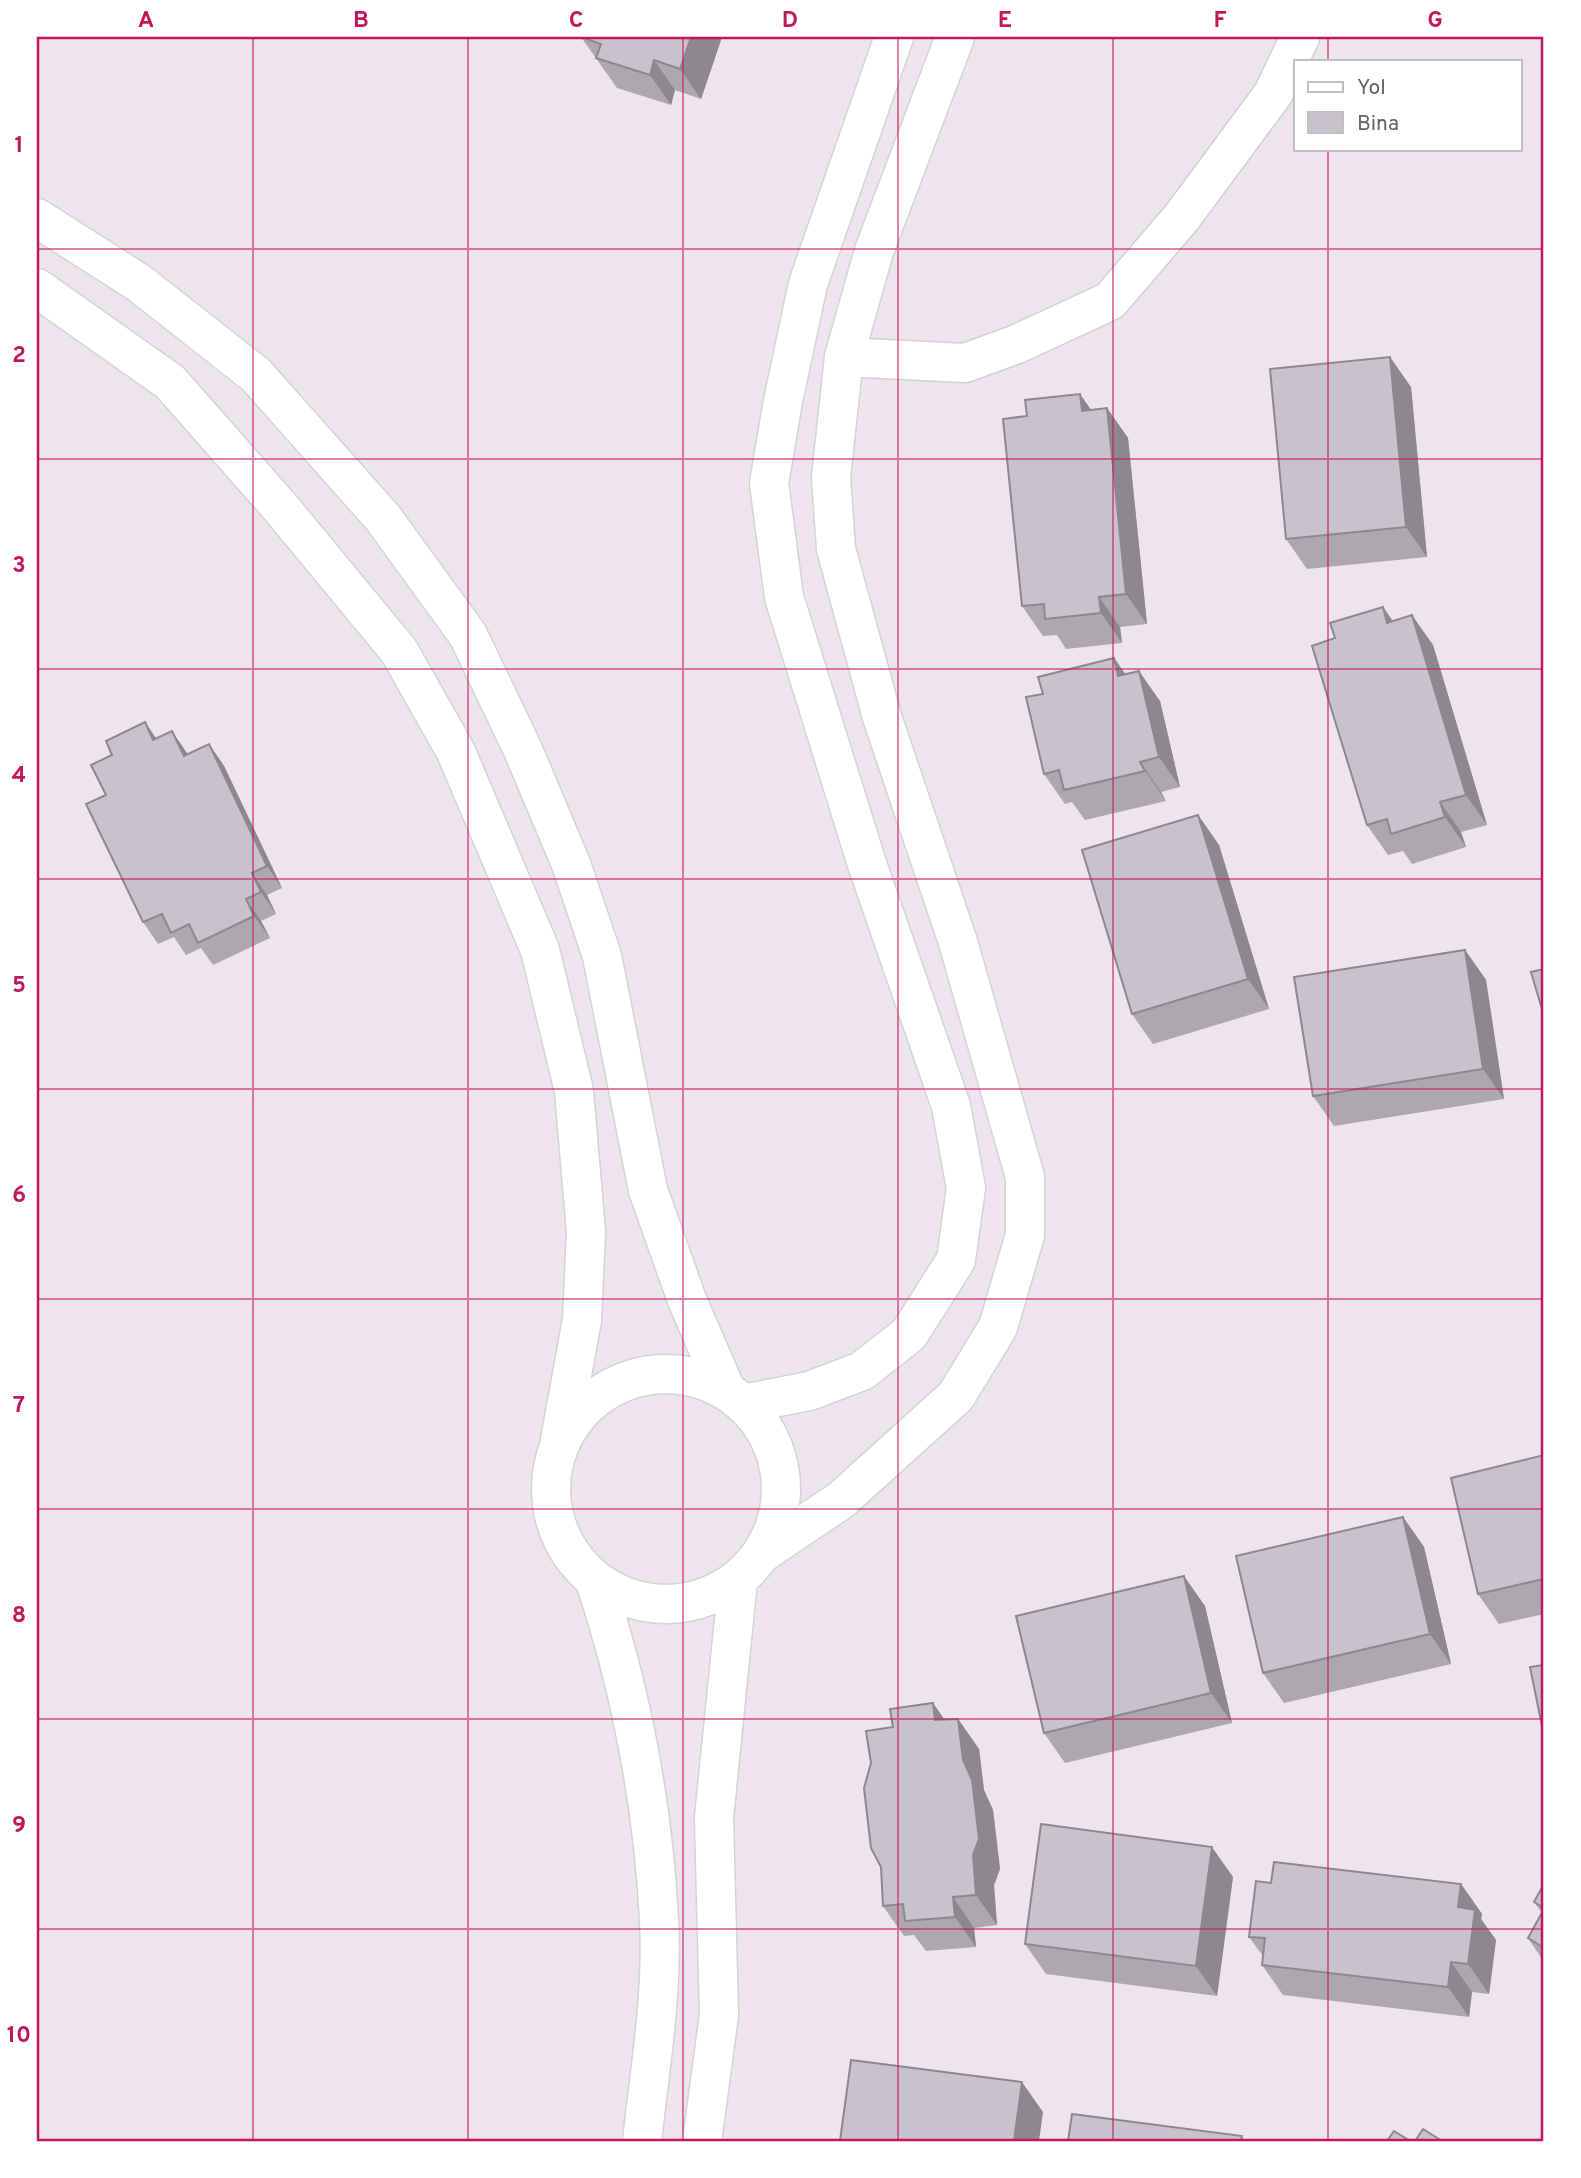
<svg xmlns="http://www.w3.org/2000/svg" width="1581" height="2178" font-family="Overpass,sans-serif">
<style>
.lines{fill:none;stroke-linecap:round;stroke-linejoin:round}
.street-casing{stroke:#ced3cd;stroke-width:41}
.secondary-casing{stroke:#d0d7cf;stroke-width:41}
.street{stroke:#fff;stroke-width:38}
.secondary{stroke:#fff;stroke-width:38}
.wall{fill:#ada7af}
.shaded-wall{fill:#8d888f}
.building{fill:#c9c2cc;stroke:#8d888f;stroke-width:2}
.grid{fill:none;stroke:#c2185b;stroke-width:2;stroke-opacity:0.55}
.neatline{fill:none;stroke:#c2185b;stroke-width:2.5}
.grid-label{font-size:23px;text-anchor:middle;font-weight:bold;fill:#c2185b}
</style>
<rect width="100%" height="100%" fill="#ede4ee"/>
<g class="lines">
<g class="street-casing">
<polyline id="street" points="844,357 965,363 1017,344 1110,301 1182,217 1273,94 1300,37"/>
</g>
<g class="secondary-casing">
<g id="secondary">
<polyline points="37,218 139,283 256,375 383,518 468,635 523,750 571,864 602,956 648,1190 687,1300 725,1388"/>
<polyline points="37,288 170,382 280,507 399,651 456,752 540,950 574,1091 586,1232 582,1320 560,1440"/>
<circle cx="666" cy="1489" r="115"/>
<polyline points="743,1404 809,1391 862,1371 909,1334 956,1260 966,1188 951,1106 867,864 784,597 769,483 783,401 808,284 894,37"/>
<polyline points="764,1552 841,1500 956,1396 998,1327 1025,1235 1025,1177 958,942 882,717 836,549 831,477 844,357 874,251 955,37"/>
<path d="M595 1581C631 1690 653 1806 659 1919 663 1993 650 2068 642 2141"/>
<polyline points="702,2141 719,2015 714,1818 738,1580"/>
</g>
</g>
<use href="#street" class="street"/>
<use href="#secondary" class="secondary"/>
</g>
<g class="wall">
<polygon points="581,37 722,37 701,99 675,90 671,105 617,88"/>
<polygon points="1411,387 1427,557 1307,569 1286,539"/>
<polygon points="1107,408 1128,438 1147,624 1120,627 1122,643 1066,649 1057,635 1043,636 1022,606 1091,410"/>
<polygon points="1383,607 1392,621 1433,645 1487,825 1461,832 1466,847 1412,864 1403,851 1388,855 1367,825 1335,638"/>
<polygon points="1114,658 1126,675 1160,701 1180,787 1161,792 1166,801 1085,820 1072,802 1065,804 1044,774 1043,694"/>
<polygon points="145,722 156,739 188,754 209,744 224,766 282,888 267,895 276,914 261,921 270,938 213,965 201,948 186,955 174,937 158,944 143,922 112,755"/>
<polygon points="1198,815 1219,845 1269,1009 1153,1044 1132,1014"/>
<polygon points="1465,950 1486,980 1504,1099 1334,1126 1313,1096"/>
<polygon points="1544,1455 1544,1614 1499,1624 1478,1594"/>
<polygon points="1403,1517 1424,1547 1451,1664 1284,1703 1263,1673"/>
<polygon points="1205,1606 1232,1723 1065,1763 1044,1733"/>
<polygon points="944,1719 958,1719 979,1749 984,1790 993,1810 1000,1869 994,1885 997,1925 974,1928 976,1947 926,1951 914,1935 904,1936 883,1906 881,1867"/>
<polygon points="1233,1877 1217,1996 1046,1974 1025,1944"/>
<polygon points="1271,1883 1461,1884 1482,1914 1481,1919 1496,1940 1489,1994 1472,1992 1469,2017 1283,1995 1262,1965 1263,1956 1249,1937"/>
<polygon points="1544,1884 1544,1962 1528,1938 1542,1913 1534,1902"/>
</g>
<g class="shaded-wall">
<polygon points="691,37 722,37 701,99 680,69"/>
<polygon points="654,60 675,90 671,105 650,75"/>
<polygon points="1390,357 1411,387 1427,557 1406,527"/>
<polygon points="1080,394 1101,424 1082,411"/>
<polygon points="1107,408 1128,438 1147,624 1126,594"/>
<polygon points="1099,597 1120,627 1122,643 1101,613"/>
<polygon points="1383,607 1404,637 1387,623"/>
<polygon points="1412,615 1433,645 1487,825 1466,795"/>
<polygon points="1114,658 1135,688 1118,676"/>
<polygon points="1139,671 1160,701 1180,787 1159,757"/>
<polygon points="145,722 160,744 153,740"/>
<polygon points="172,731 187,753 199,778 184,756"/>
<polygon points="209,744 224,766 282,888 267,866"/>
<polygon points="1140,762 1161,792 1166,801 1145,771"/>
<polygon points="1440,802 1461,832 1466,847 1445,817"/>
<polygon points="1198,815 1219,845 1269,1009 1248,979"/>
<polygon points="252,873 267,895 276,914 261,892"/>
<polygon points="246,899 261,921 270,938 254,916"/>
<polygon points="1465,950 1486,980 1504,1099 1483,1069"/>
<polygon points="1403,1517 1424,1547 1451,1664 1430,1634"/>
<polygon points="1184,1576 1205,1606 1232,1723 1211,1693"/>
<polygon points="933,1703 954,1733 935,1720"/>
<polygon points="958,1719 979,1749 984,1790 993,1810 1000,1869 994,1885 997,1925 976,1895 963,1760"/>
<polygon points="1212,1847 1233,1877 1217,1996 1196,1966"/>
<polygon points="1461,1884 1482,1914 1481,1919 1496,1940 1489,1994 1468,1964 1458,1907"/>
<polygon points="953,1897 974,1928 976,1947 955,1917"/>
<polygon points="1451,1962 1472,1992 1469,2017 1448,1987"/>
<polygon points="1022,2082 1043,2112 1039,2141 1014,2141"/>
</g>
<g class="building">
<polygon points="581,37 691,37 680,69 654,60 650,75 596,58 601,44"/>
<polygon points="1390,357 1406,527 1286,539 1270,369"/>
<polygon points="1080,394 1082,411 1107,408 1126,594 1099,597 1101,613 1045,619 1044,604 1022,606 1003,419 1027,416 1025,400"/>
<polygon points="1383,607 1387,623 1412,615 1466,795 1440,802 1445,817 1391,834 1387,819 1367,825 1312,646 1335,638 1330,623"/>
<polygon points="1114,658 1118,676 1139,671 1159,757 1140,762 1145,771 1064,790 1059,770 1044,774 1026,697 1043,694 1038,677"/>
<polygon points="145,722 153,740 172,731 184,756 209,744 267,866 252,873 261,892 246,899 254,916 198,943 189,924 171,933 162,914 143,922 86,804 106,795 91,765 112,755 106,741"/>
<polygon points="1198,815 1248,979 1132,1014 1082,850"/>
<polygon points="1465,950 1483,1069 1313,1096 1294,977"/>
<polygon points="1544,969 1544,1016 1531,972"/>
<polygon points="1544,1455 1544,1579 1478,1594 1451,1478"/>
<polygon points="1403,1517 1430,1634 1263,1673 1236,1556"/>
<polygon points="1184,1576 1211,1693 1044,1733 1016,1616"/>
<polygon points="1544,1665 1544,1726 1542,1726 1530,1667"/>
<polygon points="933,1703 935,1720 958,1719 963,1760 972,1780 979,1839 973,1855 976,1895 953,1897 955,1917 905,1921 903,1904 883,1906 881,1867 871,1848 864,1788 871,1763 866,1731 893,1727 890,1709"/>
<polygon points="1041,1824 1212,1847 1196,1966 1025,1944"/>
<polygon points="1274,1862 1461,1884 1458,1907 1475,1910 1468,1964 1451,1962 1448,1987 1262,1965 1265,1938 1249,1937 1256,1881 1271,1883"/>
<polygon points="1544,1884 1544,1908 1534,1902"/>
<polygon points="1544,1909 1544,1948 1528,1938"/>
<polygon points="851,2060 1022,2082 1014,2141 840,2141"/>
<polygon points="1072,2114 1242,2136 1241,2141 1068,2141"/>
<polygon points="1423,2129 1442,2141 1415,2141"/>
<polygon points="1394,2131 1410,2141 1387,2141"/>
</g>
<path class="grid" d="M253 37V2141M468 37V2141M683 37V2141M898 37V2141M1113 37V2141M1328 37V61M1328 149V2141M37 249H1544M37 459H1544M37 669H1544M37 879H1544M37 1089H1544M37 1299H1544M37 1509H1544M37 1719H1544M37 1929H1544"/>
<rect width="1581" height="2178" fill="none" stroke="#ffffff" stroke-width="77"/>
<rect x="1294" y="60" width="228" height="91" fill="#ffffff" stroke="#bfc1be" stroke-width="2"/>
<rect x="1308" y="82" width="35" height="10" fill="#ffffff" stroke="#bfc1be" stroke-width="2"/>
<text x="1357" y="94" font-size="21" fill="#5e645c">Yol</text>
<rect x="1308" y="112" width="35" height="21" fill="#c9c2cc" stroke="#bfc1be" stroke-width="2"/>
<text x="1357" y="130" font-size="21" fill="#5e645c">Bina</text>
<rect x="38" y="38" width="1504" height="2102" class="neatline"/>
<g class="grid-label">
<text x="146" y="27">A</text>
<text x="361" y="27">B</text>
<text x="576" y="27">C</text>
<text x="790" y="27">D</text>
<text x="1005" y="27">E</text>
<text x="1220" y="27">F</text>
<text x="1435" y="27">G</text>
<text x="19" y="152">1</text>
<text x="19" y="362">2</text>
<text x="19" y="572">3</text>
<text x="19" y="782">4</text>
<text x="19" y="992">5</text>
<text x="19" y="1202">6</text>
<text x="19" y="1412">7</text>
<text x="19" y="1622">8</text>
<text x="19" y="1832">9</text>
<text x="19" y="2042">10</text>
</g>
</svg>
